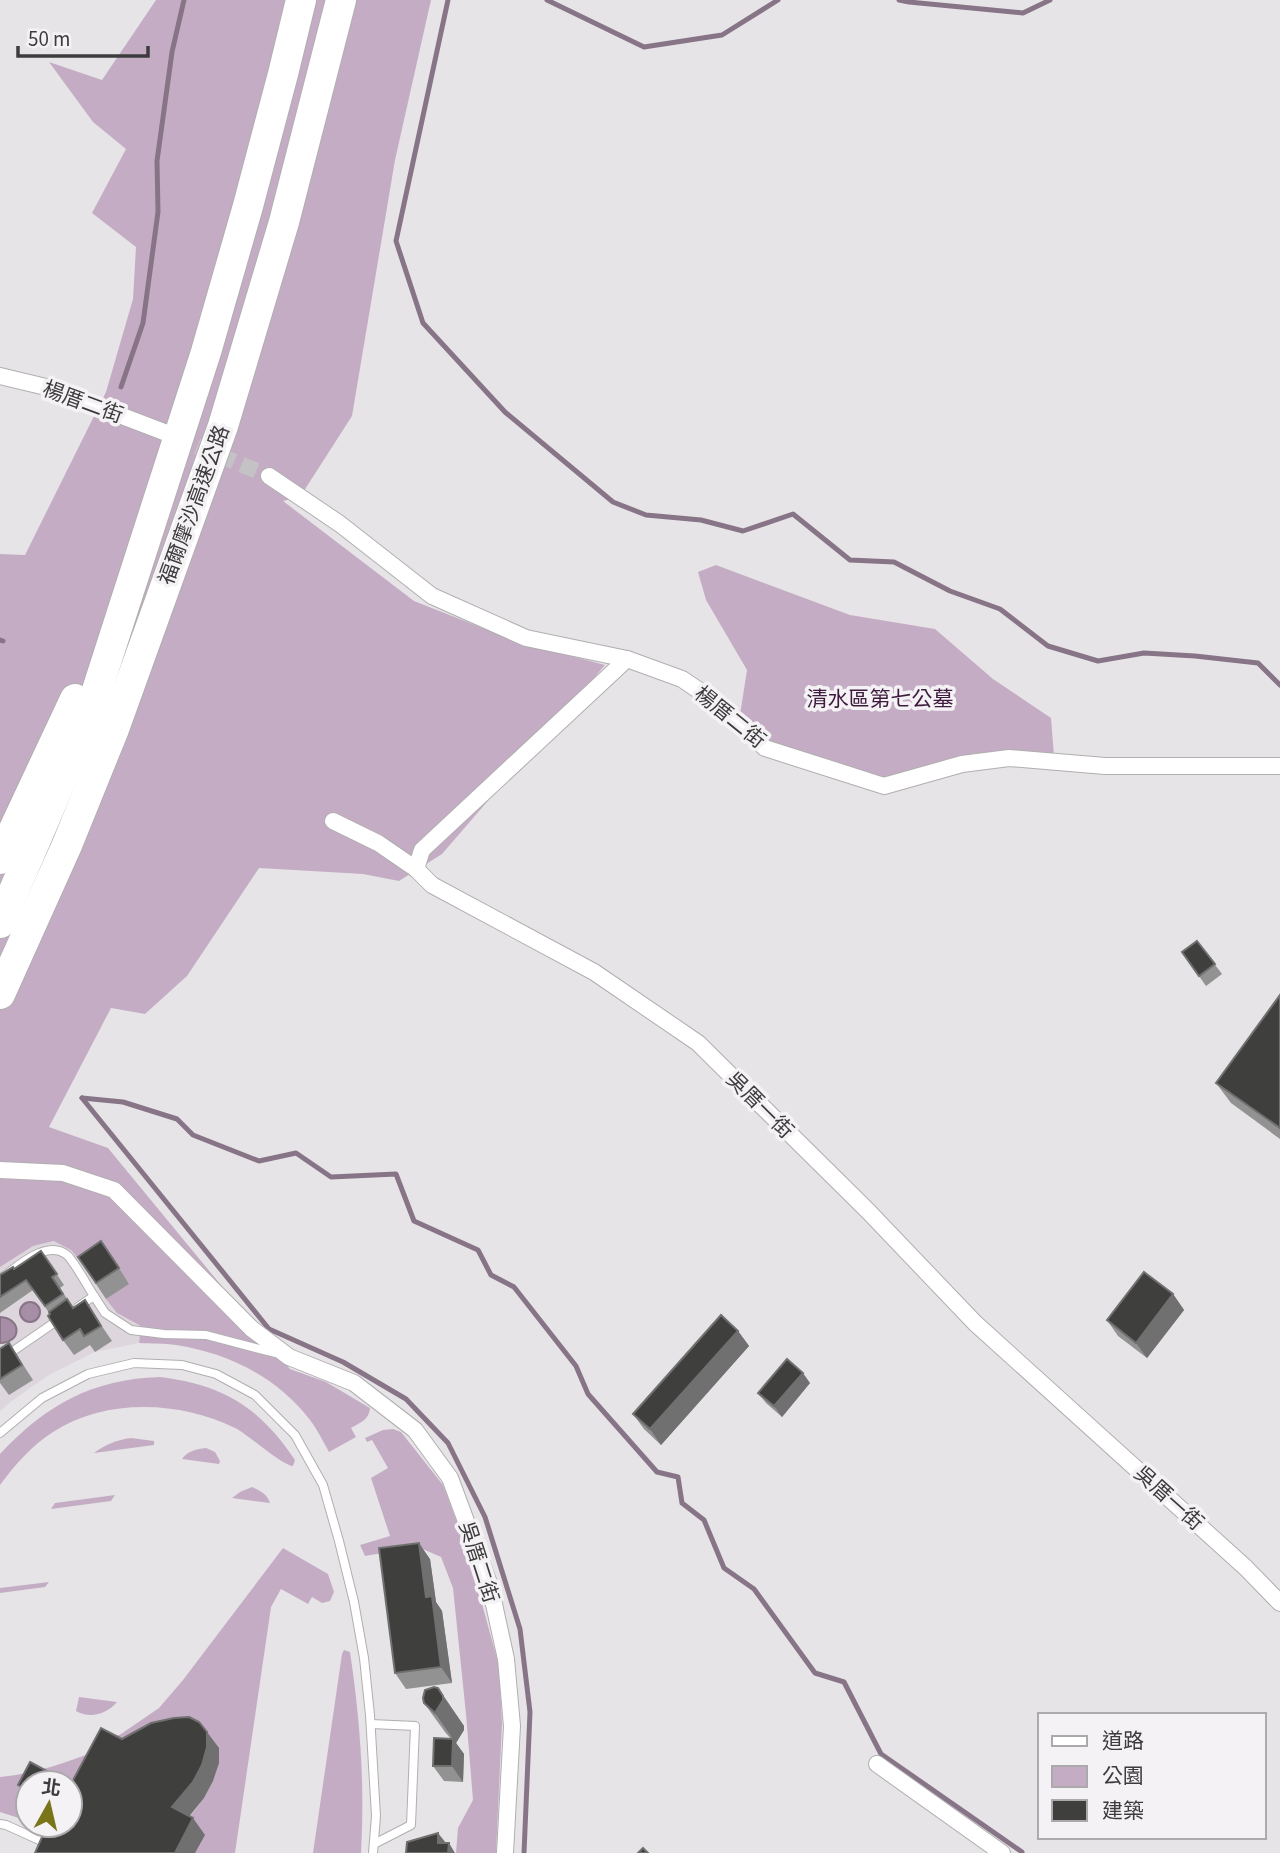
<svg xmlns="http://www.w3.org/2000/svg" width="1280" height="1853" font-family="'Source Sans 3','Noto Sans TC',sans-serif">
<style>
.built{fill:#ddd6dd}
.green{fill:#c4adc4}
.water{fill:#a78ea7;stroke:#877587;stroke-width:2}
.lines{fill:none;stroke-linecap:round;stroke-linejoin:round}
.stream{stroke:#877587;stroke-width:5}
.street-tunnel{stroke:#c5c2c5;stroke-width:16;stroke-dasharray:16 8;stroke-linecap:butt}
.lane-casing{stroke:#b1aeb0;stroke-width:10}
.street-casing{stroke:#b1aeb0;stroke-width:18}
.highway-casing{stroke:#b1aeb0;stroke-width:32}
.lane{stroke:#fff;stroke-width:8}
.street{stroke:#fff;stroke-width:16}
.highway{stroke:#fff;stroke-width:30}
.wall{fill:#939292}
.shaded-wall{fill:#717070}
.building{fill:#3f3f3d;stroke:#717070;stroke-width:2}
.labels{text-anchor:middle;dominant-baseline:central;stroke-width:7;stroke-linejoin:round;paint-order:stroke}
.street-label{font-size:21px;fill:#3d3c3d;stroke:#f4f2f4}
.park-label{font-size:21px;fill:#3e1b3f;stroke:#f4f2f4}
</style>
<rect width="100%" height="100%" fill="#e7e4e7"/>
<polygon class="built" points="55,1241 71,1250 89,1272 112,1257 129,1284 117,1313 141,1325 139,1343 95,1352 49,1375 13,1400 0,1411 0,1267 33,1246"/>
<g class="green">
<path d="M156 0H431L395 160 352 416 300 497 283 501 414 601 518 642 605 665 442 854 399 881 363 874 259 868 187 976 145 1014 111 1008 49 1127 108 1148 290 1369 326 1382 370 1408C369 1420 361 1422 351 1428L356 1437 329 1452C323 1441 317 1429 310 1420 277 1377 228 1353 176 1345 164 1343 151 1344 139 1343L141 1326 117 1313 106 1299 129 1283 89 1272 71 1250 54 1241 33 1246 0 1267V554L25 555 106 392 133 299 136 247 92 213 126 149 93 122 49 62 102 80Z"/>
<polygon points="716,565 850,615 935,629 993,679 1051,718 1054,756 976,753 877,780 773,744 740,715 747,670 706,600 698,572"/>
<path d="M160 1377C224 1385 259 1407 295 1460L293 1466C281 1465 249 1435 235 1428 180 1401 106 1398 53 1432 32 1445 15 1465 0 1485V1454C46 1405 92 1379 160 1377Z"/>
<polygon points="393,1429 401,1432 443,1485 467,1549 499,1666 502,1723 496,1853 456,1853 458,1828 473,1800 466,1714 453,1588 441,1557 418,1547 365,1556 360,1545 390,1536 371,1478 388,1468 372,1440 367,1442 365,1438 383,1430"/>
<path d="M131 1438 154 1441V1445L94 1453C106 1444 117 1440 131 1438Z"/>
<path d="M206 1448 215 1452 220 1461 219 1464 182 1459C188 1451 196 1449 206 1448Z"/>
<path d="M252 1487C261 1491 267 1494 270 1503L232 1498 240 1492Z"/>
<polygon points="115,1495 111,1501 51,1509 55,1503"/>
<path d="M283 1548 328 1574 334 1592 330 1601 322 1603 312 1597 308 1604 281 1589 271 1607 235 1853H195L184 1823C203 1802 219 1778 219 1748L70 1823V1783H28V1821L0 1812V1777C34 1774 68 1762 99 1750L98 1745 121 1734 159 1708 183 1680Z"/>
<polygon points="49,1582 45,1587 0,1593 0,1588"/>
<path d="M344 1650 350 1652C360 1719 365 1785 361 1853H313L342 1654Z"/>
<path d="M79 1697 117 1702C107 1714 90 1719 76 1711Z"/>
</g>
<g class="water">
<circle cx="30" cy="1312" r="10"/>
<path d="M0 1317C22 1318 22 1343 0 1343Z"/>
</g>
<g class="lines">
<g class="stream">
<polyline points="448,0 396,241 423,323 505,412 613,502 646,515 701,520 743,531 793,514 850,560 894,562 950,591 1000,609 1048,646 1098,661 1144,653 1195,656 1258,663 1280,685"/>
<polyline points="547,0 644,47 722,35 778,0"/>
<polyline points="899,0 909,2 1023,13 1050,0"/>
<polyline points="121,387 143,323 158,212 157,161 172,52 184,0"/>
<polyline points="0,640 3,641"/>
<polyline points="82,1098 123,1102 177,1119 193,1135 259,1161 296,1153 331,1177 396,1174 414,1221 478,1250 491,1275 514,1287 576,1366 588,1394 657,1472 678,1477 682,1503 704,1520 724,1568 754,1589 815,1673 844,1682 881,1754 1022,1852"/>
<polyline points="82,1098 269,1329 343,1362 406,1399 448,1443 485,1517 520,1629 530,1712 524,1853"/>
</g>
<polyline class="street-tunnel" points="175,437 269,476"/>
<g class="lane-casing">
<g id="lane">
<path d="M0 1279C16 1268 47 1238 67 1255 74 1261 88 1287 94 1296"/>
<polyline points="78,1307 94,1296 105,1313 131,1330 164,1334 206,1335 275,1353"/>
<polyline points="0,1360 61,1318"/>
<polyline points="0,1433 42,1398 88,1374 134,1363 182,1365 216,1374 255,1395 295,1435 323,1485 339,1541 354,1602 364,1658 370,1715 376,1816 373,1853"/>
<polyline points="371,1724 415,1726 411,1825 374,1844"/>
<polyline points="0,1824 6,1825 48,1844"/>
</g>
</g>
<g class="street-casing">
<g id="street">
<polyline points="0,376 46,387 164,432"/>
<polyline points="269,476 340,524 432,596 526,638 627,659 682,679 722,706 765,748 884,786 962,764 1009,758 1105,766 1280,766"/>
<polyline points="627,659 422,850 416,869 432,885 594,972 698,1043 868,1211 975,1323 1246,1568 1280,1603"/>
<polyline points="333,821 378,843 416,869"/>
<polyline points="0,1170 63,1173 114,1190 252,1329 289,1357 354,1383 415,1430 450,1478 490,1586 506,1659 512,1726 505,1853"/>
<polyline points="877,1764 1002,1853"/>
</g>
</g>
<g class="highway-casing">
<g id="highway">
<polyline points="0,859 75,699"/>
<polyline points="0,923 88,718 206,352 248,206 283,74 301,0"/>
<polyline points="0,994 67,845 114,729 223,426 284,222 341,0"/>
</g>
</g>
<use href="#lane" class="lane"/>
<use href="#street" class="street"/>
<use href="#highway" class="highway"/>
</g>
<g class="wall">
<polygon points="1197,941 1222,974 1206,986 1182,952"/>
<polygon points="1280,995 1280,1139 1231,1103 1216,1083"/>
<polygon points="41,1251 64,1285 60,1288 73,1308 95,1316 112,1341 95,1352 90,1345 74,1355 63,1340 50,1314 33,1290 0,1313 0,1275 14,1269"/>
<polygon points="78,1257 112,1257 129,1284 106,1299"/>
<polygon points="1173,1294 1184,1310 1147,1358 1118,1336 1107,1320"/>
<polygon points="738,1331 749,1346 661,1445 644,1429 633,1414"/>
<polygon points="9,1343 33,1380 9,1395 0,1383 0,1349"/>
<polygon points="810,1383 782,1417 766,1403 758,1393"/>
<polygon points="430,1559 436,1602 442,1611 452,1683 406,1689 395,1673"/>
<polygon points="438,1688 464,1726 464,1730 456,1743 464,1754 463,1782 444,1781 433,1766 451,1739 445,1732 424,1703"/>
<polygon points="28,1783 28,1800 18,1785"/>
</g>
<g class="shaded-wall">
<polygon points="1173,1294 1184,1310 1147,1358 1136,1343"/>
<polygon points="738,1331 749,1346 661,1445 650,1429"/>
<polygon points="803,1373 810,1383 782,1417 774,1406"/>
<polygon points="419,1543 430,1559 436,1602 442,1611 452,1683 441,1667 426,1597"/>
<polygon points="438,1688 464,1726 464,1730 456,1743 464,1754 463,1782 452,1766 453,1739 435,1713"/>
<polygon points="207,1732 219,1748 219,1763 213,1781 204,1798 184,1823 172,1807"/>
<polygon points="193,1818 205,1835 195,1853 175,1853"/>
<polygon points="438,1833 446,1843 438,1843"/>
<polygon points="449,1843 455,1853 448,1853"/>
</g>
<g class="building">
<polygon points="1197,941 1215,964 1199,976 1182,952"/>
<polygon points="1280,995 1280,1128 1216,1083"/>
<polygon points="101,1241 119,1268 96,1283 78,1257"/>
<polygon points="41,1251 57,1274 52,1277 63,1294 45,1306 26,1280 0,1297 0,1275 13,1267 14,1269"/>
<polygon points="1144,1272 1173,1294 1136,1343 1107,1320"/>
<polygon points="67,1299 73,1308 85,1300 101,1326 84,1336 80,1329 63,1340 48,1316 50,1314 49,1312"/>
<polygon points="721,1315 738,1331 650,1429 633,1414"/>
<polygon points="9,1343 22,1365 0,1379 0,1349"/>
<polygon points="787,1359 803,1373 774,1406 758,1393"/>
<polygon points="419,1543 426,1597 432,1596 441,1667 395,1673 379,1548"/>
<polygon points="434,1687 438,1688 443,1696 443,1700 435,1713 424,1703 423,1698 425,1690"/>
<polygon points="189,1717 199,1722 207,1732 207,1747 202,1765 193,1782 172,1807 193,1818 175,1853 35,1853 42,1837 49,1837 52,1834 51,1829 49,1826 49,1825 70,1825 70,1784 71,1784 101,1728 122,1739 151,1723 174,1718"/>
<polygon points="434,1738 453,1739 452,1766 433,1766"/>
<polygon points="30,1762 69,1783 28,1783 28,1791 18,1785"/>
<polygon points="438,1833 438,1843 449,1843 448,1853 406,1853 407,1842"/>
<polygon points="643,1848 648,1853 638,1853"/>
</g>
<g class="labels">
<g class="street-label">
<text transform="translate(83 402) rotate(20)">楊厝二街</text>
<text transform="translate(194 505) rotate(-70)">福爾摩沙高速公路</text>
<text transform="translate(730 717) rotate(39)">楊厝二街</text>
<text transform="translate(760 1105) rotate(45)">吳厝一街</text>
<text transform="translate(1169 1498) rotate(42)">吳厝一街</text>
<text transform="translate(479 1562) rotate(72)">吳厝二街</text>
</g>
<g class="park-label">
<text x="880" y="699">清水區第七公墓</text>
</g>
</g>
<rect x="1038" y="1713" width="228" height="126" fill="#f4f2f4" stroke="#aba9ab" stroke-width="2"/>
<rect x="1052" y="1736" width="35" height="10" fill="#ffffff" stroke="#aba9ab" stroke-width="2"/>
<text x="1102" y="1748" font-size="21" fill="#3d3c3d">道路</text>
<rect x="1052" y="1766" width="35" height="21" fill="#c4adc4" stroke="#aba9ab" stroke-width="2"/>
<text x="1102" y="1783" font-size="21" fill="#3d3c3d">公園</text>
<rect x="1052" y="1800" width="35" height="21" fill="#3f3f3d" stroke="#aba9ab" stroke-width="2"/>
<text x="1102" y="1818" font-size="21" fill="#3d3c3d">建築</text>
<g transform="translate(49 1804) rotate(8)"><circle r="33" fill="#f4f2f4" stroke="#aba9ab" stroke-width="2"/>
<path d="M0-5L12 26L0 18L-12 26Z" fill="#7b7519"/>
<text y="-10" font-size="19" font-weight="bold" text-anchor="middle" fill="#3d3c3d">北</text>
</g>
<path d="M18 46v10h130v-10" fill="none" stroke="#3d3c3d" stroke-width="3.5"/>
<text x="28" y="46" font-size="21" fill="#3d3c3d" stroke="#f4f2f4" stroke-width="5" paint-order="stroke">50 m</text>
</svg>
